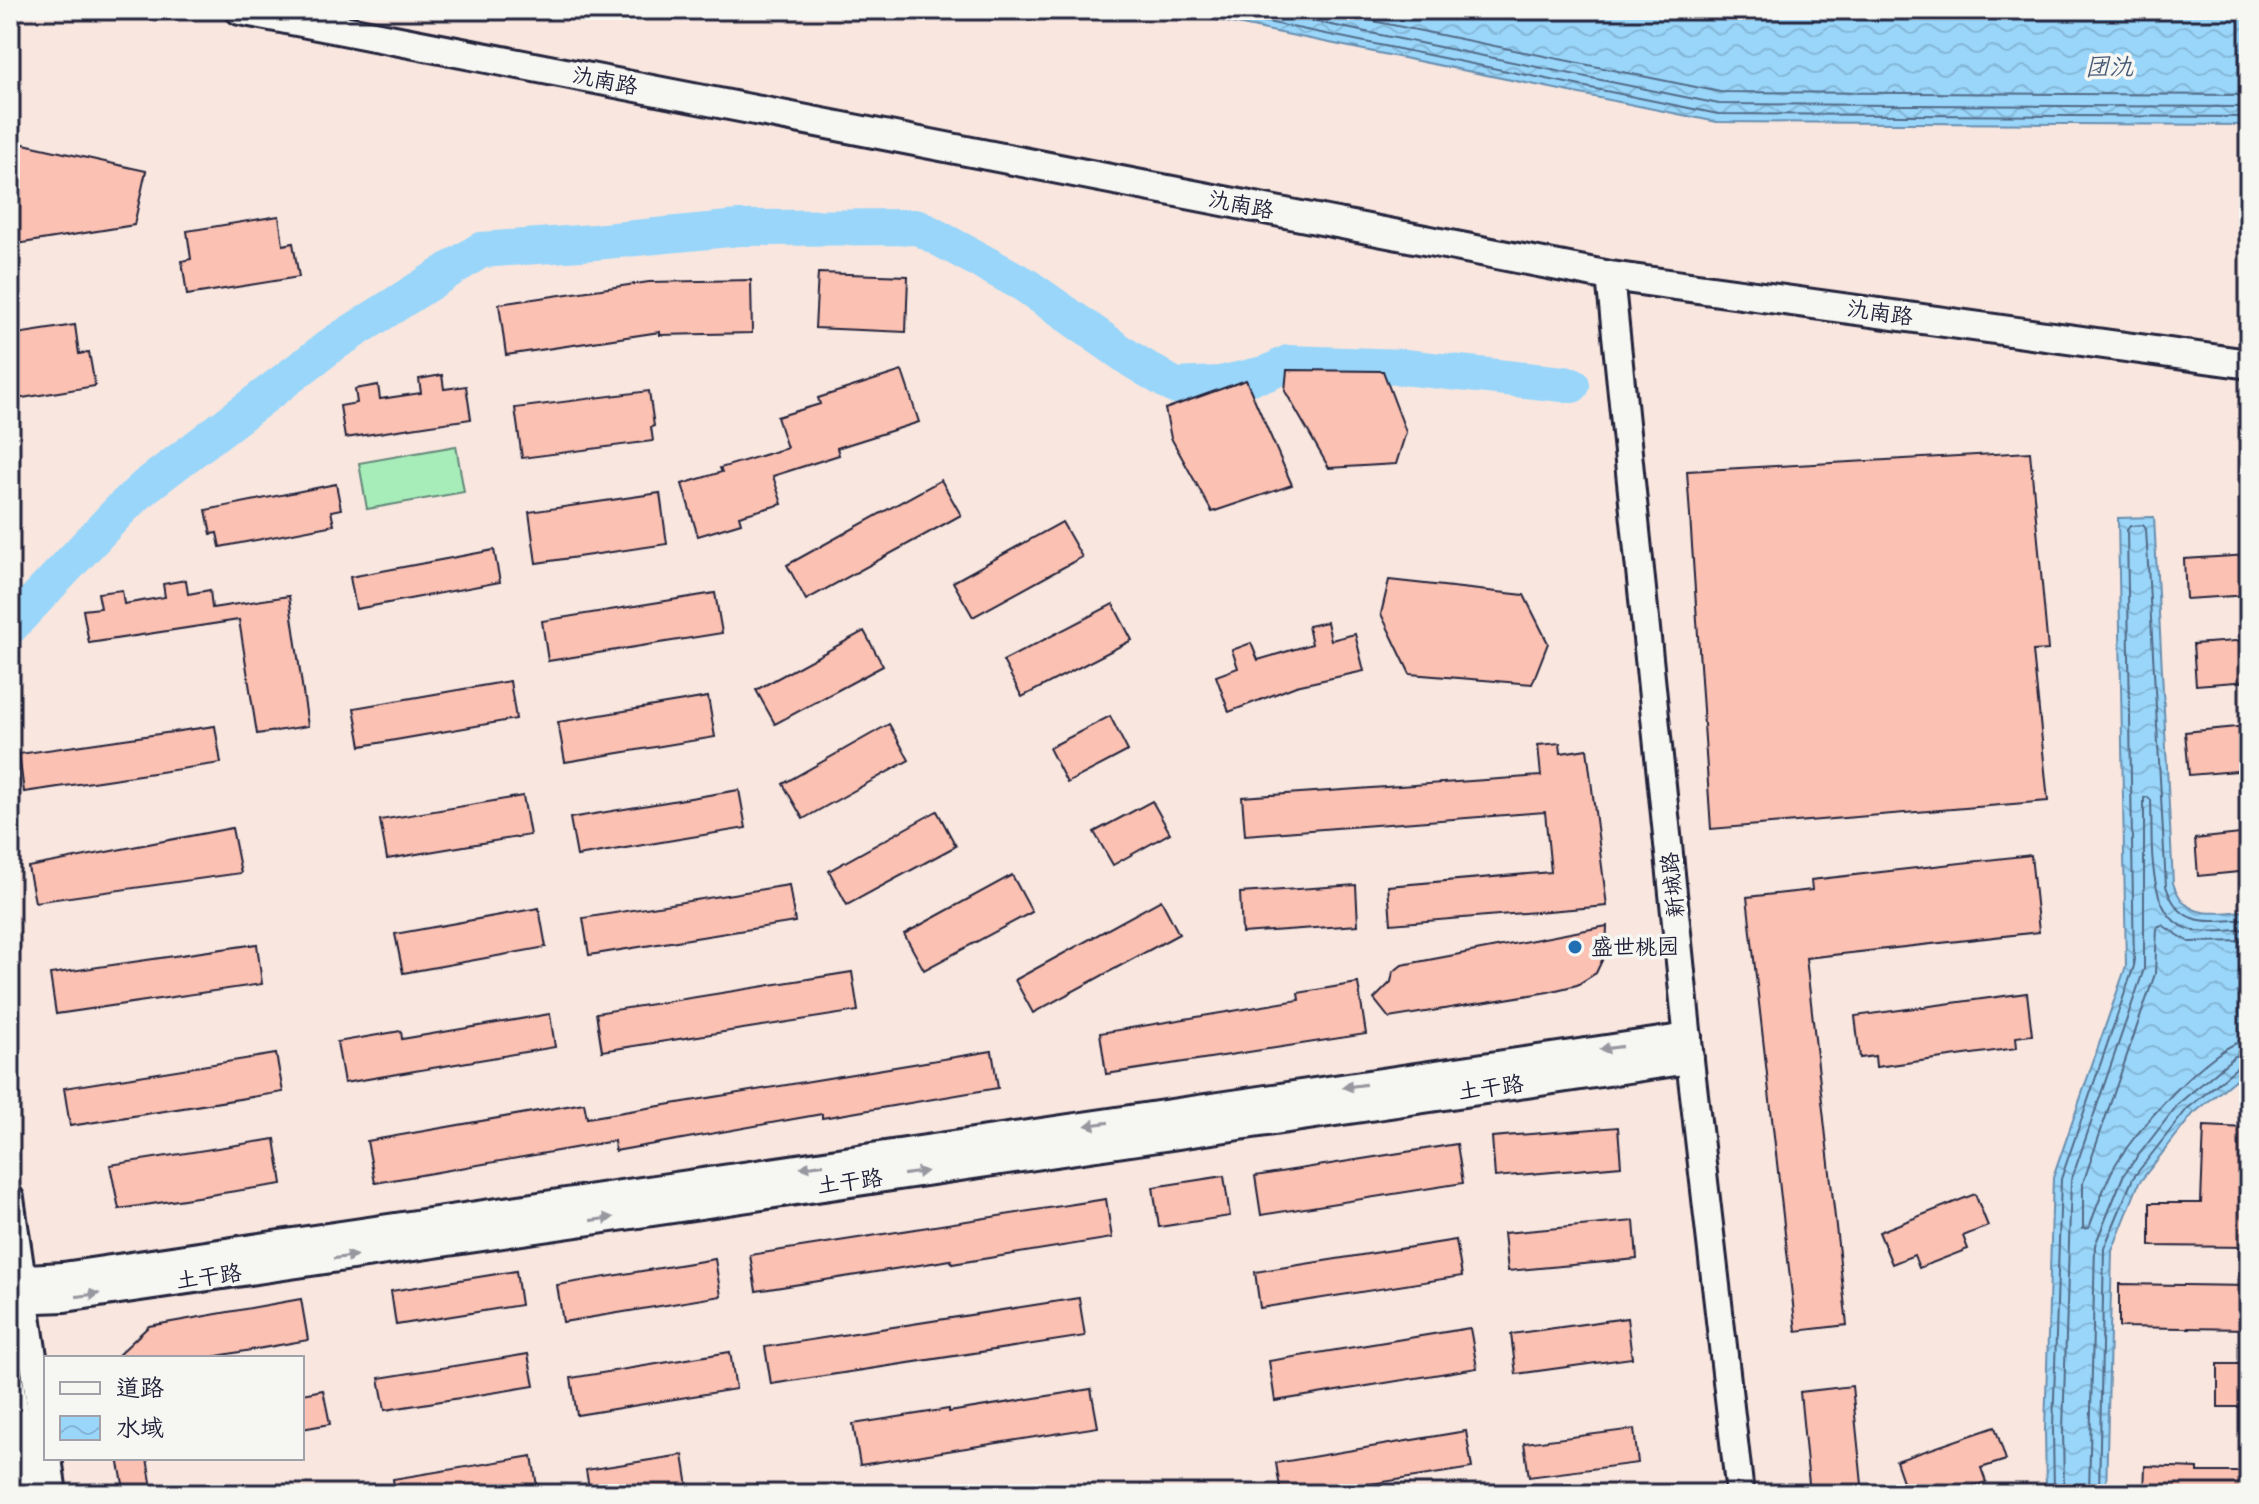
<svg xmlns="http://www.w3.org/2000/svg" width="2259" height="1504" font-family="Pangolin,'LXGW WenKai TC',sans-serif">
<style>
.pitch{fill:#a7edb9;stroke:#64887a;stroke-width:2}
.water{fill:url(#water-waves);stroke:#698eae;stroke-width:2}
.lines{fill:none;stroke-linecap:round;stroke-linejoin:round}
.shore{stroke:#526a87;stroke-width:2}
.river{stroke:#99d6fa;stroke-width:36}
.building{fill:#fbc1b2;stroke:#22223b;stroke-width:2}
.tertiary-casing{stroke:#22223b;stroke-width:32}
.secondary-casing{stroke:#22223b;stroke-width:34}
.tertiary{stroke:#f6f6f2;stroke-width:26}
.secondary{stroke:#f6f6f2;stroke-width:28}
.oneway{fill:#9797a0}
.poi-dot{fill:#1f6fb2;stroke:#f6f6f2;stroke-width:3}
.labels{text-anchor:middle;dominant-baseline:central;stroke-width:7;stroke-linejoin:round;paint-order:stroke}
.street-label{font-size:22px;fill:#22223b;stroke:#f6f6f2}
.poi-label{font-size:22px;fill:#22223b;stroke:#f6f6f2;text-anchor:start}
.water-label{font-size:24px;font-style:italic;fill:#465874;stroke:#f6f6f2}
</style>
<defs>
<pattern id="water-waves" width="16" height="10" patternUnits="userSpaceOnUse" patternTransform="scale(2)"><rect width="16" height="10" fill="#99d6fa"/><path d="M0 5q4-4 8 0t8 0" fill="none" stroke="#84b7d7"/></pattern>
</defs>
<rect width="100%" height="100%" fill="#f8e6df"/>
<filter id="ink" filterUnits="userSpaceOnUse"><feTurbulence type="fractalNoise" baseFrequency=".0125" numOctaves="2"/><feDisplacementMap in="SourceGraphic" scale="16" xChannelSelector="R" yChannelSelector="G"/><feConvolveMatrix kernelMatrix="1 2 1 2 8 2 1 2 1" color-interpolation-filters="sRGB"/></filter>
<g filter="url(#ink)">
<polygon class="pitch" points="456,446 464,492 367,509 359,463"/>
<g class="water">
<polygon points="1168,10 2249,10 2249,125 1717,122"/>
<path d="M2154 517 2173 883C2186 922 2215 912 2249 911V1068L2193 1114 2139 1183 2112 1251 2106 1494H2046L2045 1429 2053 1178 2126 966 2118 518Z"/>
</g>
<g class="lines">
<g class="shore">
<polyline points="1208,10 1718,114 2249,117"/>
<polyline points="1258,10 1719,104 2249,107"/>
<polyline points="1319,10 1720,92 2249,95"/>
<path d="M2249 941 2189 942 2162 925 2157 927 2155 974 2083 1183V1229L2089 1228C2096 1209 2103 1189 2112 1171 2128 1138 2213 1041 2249 1040"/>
<path d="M2054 1494 2053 1429 2061 1179 2134 966 2127 530 2130 526 2143 525 2146 529 2166 886C2180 930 2210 921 2249 919"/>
<path d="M2064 1494 2063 1429 2071 1181 2144 969V798L2148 797 2151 800C2153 837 2144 920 2192 930 2209 934 2231 930 2249 929"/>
<polyline points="2089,1494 2095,1245 2124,1174 2179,1103 2235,1056 2249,1052"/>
<polyline points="2099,1494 2104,1248 2133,1178 2187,1109 2241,1064 2249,1062"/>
</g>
<polyline class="river" points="10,627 122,508 146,486 333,344 481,250 594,242 739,228 918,227 1025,285 1132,360 1175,386 1220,384 1268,373 1288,363 1404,367 1572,385"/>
</g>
<g class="building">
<polygon points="10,141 146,171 134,225 10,245"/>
<polygon points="279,216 283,245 293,243 299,277 187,295 182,261 191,259 187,231"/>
<polygon points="818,273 908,276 906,332 815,328"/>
<polygon points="751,280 752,333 660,335 660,332 506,355 499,304 649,282"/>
<polygon points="75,325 79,354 89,352 95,386 10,400 10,335"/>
<polygon points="1287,370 1383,371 1406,432 1396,464 1329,468 1285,391"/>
<polygon points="902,371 919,422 837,448 839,455 773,476 782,504 739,516 741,523 698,536 682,484 722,472 720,468 787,448 777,417 820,404 818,398"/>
<polygon points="442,375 444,389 466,386 471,419 345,438 340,406 357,403 355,389 378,385 380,399 421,393 419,379"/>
<polygon points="1246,380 1292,485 1212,512 1171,438 1165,409"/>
<polygon points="649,391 654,426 651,427 653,441 522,458 515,408"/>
<polygon points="2030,452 2048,650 2033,651 2048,801 1711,829 1687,471"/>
<polygon points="941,480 961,515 806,600 787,565"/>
<polygon points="336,484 341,509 331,511 334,525 220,547 217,533 211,534 206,510"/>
<polygon points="660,493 667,544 536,563 529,512"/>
<polygon points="1062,522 1082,557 973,617 953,582"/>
<polygon points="494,550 500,582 356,609 350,577"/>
<polygon points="2249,555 2249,595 2186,599 2184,559"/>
<polygon points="186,580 188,594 210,590 212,608 289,596 308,726 257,734 239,620 89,643 83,610 101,608 98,593 122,590 124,604 165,597 163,584"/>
<polygon points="1389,580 1524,595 1548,643 1532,684 1410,674 1381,614"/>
<polygon points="715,593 722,633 548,661 542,621"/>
<polygon points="1113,604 1132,640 1022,697 1003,661"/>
<polygon points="1327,622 1331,640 1355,634 1364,671 1296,686 1229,712 1216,676 1238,668 1232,650 1251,643 1258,660 1312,644 1308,626"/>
<polygon points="864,631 883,666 775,724 756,690"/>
<polygon points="2249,640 2249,681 2196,685 2193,644"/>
<polygon points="510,681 516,719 361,746 354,708"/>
<polygon points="708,697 715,737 565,762 558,722"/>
<polygon points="1110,716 1128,751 1067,783 1049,748"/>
<polygon points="889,724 909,760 803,819 783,784"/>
<polygon points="215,726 221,763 24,792 19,754"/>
<polygon points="2247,726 2249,770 2189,775 2185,732"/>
<polygon points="1560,743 1561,753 1587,749 1607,906 1391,924 1388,886 1551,872 1545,812 1245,835 1242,797 1541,776 1538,745"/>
<polygon points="739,790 746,828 577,856 570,818"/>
<polygon points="523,796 530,835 387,859 380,820"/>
<polygon points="1152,801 1170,833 1113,865 1094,832"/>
<polygon points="937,811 956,846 847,905 829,871"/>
<polygon points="232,828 241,873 35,902 28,867"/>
<polygon points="2249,833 2249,871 2198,876 2195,839"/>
<polygon points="2031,855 2039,932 1806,958 1847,1325 1796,1331 1747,897 1812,890 1811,880"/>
<polygon points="1012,875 1032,912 924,970 904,934"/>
<polygon points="789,885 795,922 589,955 583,918"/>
<polygon points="1356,885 1358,925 1242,933 1240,893"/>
<polygon points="1161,900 1179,934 1033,1013 1015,980"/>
<polygon points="539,908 546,947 403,973 395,934"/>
<polygon points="1607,926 1606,952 1596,973 1577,985 1548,992 1389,1018 1374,999 1391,982 1393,972 1402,965"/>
<polygon points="257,944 262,984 56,1014 50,974"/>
<polygon points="852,972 858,1011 602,1051 596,1013"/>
<polygon points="1358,983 1366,1034 1106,1074 1100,1033 1299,1000 1298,993"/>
<polygon points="2027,993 2032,1035 2016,1037 2017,1048 1876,1067 1875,1056 1860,1058 1855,1016"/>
<polygon points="550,1014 555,1047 344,1083 337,1042 401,1031 402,1039"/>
<polygon points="992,1051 998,1088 822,1118 822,1114 615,1151 614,1141 375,1183 367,1141 584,1103 587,1118"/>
<polygon points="276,1054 283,1092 70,1126 64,1088"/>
<polygon points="2204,1126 2246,1128 2243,1203 2249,1203 2249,1247 2150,1246 2150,1203 2201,1203"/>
<polygon points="1618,1127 1621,1166 1495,1177 1492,1137"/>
<polygon points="275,1139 282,1184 119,1209 110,1165"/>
<polygon points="1457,1144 1463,1183 1261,1215 1255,1176"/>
<polygon points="1224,1176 1230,1216 1159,1227 1153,1187"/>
<polygon points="1975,1194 1988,1226 1963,1236 1968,1249 1919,1268 1914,1255 1892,1264 1879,1232"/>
<polygon points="1106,1199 1112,1238 952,1264 951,1260 756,1291 750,1255"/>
<polygon points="1634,1221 1637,1259 1508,1271 1504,1233"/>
<polygon points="1456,1240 1462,1276 1260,1308 1255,1272"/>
<polygon points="715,1259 721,1296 563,1322 557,1285"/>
<polygon points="516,1271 521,1305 396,1325 391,1291"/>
<polygon points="2119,1284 2249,1286 2249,1329 2119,1327"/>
<polygon points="1079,1298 1085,1336 771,1384 765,1347"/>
<polygon points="301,1299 308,1340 206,1358 115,1358 149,1326"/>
<polygon points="1627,1318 1632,1358 1516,1374 1511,1334"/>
<polygon points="1470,1328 1477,1368 1275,1401 1269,1361"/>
<polygon points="730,1352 736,1389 577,1415 571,1378"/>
<polygon points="528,1354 534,1386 385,1410 379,1378"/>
<rect x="2218" y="1364" width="31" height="43"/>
<polygon points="1852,1386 1863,1494 1810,1494 1800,1392"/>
<polygon points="1091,1389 1098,1427 860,1465 853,1424 949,1409 949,1412"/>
<polygon points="323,1390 330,1424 302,1429 302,1394"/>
<polygon points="1995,1427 2006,1460 1981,1468 1986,1482 1951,1494 1936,1494 1933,1484 1907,1493 1896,1461"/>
<polygon points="1634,1429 1638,1463 1529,1477 1524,1443"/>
<polygon points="1466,1431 1472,1468 1308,1494 1281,1494 1276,1463"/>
<polygon points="683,1455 689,1493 590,1494 586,1470"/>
<polygon points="532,1456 538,1492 395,1494 393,1479"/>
<polygon points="118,1458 147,1458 153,1494 125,1494"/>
<polygon points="2145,1466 2198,1468 2198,1472 2249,1472 2249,1494 2144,1494"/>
</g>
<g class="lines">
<g class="tertiary-casing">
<g id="tertiary">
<polyline points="1610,276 1690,1060 1740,1494"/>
<polyline points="10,1198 46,1446"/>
<polyline points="10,1279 63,1276 1688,1037"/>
<polyline points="10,1300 65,1298 1690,1060"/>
<polyline points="10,1383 30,1494"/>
<polyline points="48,1458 53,1494"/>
</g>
</g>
<g class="secondary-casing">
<polyline id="secondary" points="240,10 1610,276 2249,364"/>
</g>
<use href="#tertiary" class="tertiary"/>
<use href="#secondary" class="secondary"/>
</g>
<defs><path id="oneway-solid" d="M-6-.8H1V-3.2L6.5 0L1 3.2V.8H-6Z" transform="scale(2)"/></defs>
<g class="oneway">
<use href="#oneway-solid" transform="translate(1611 1048) rotate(172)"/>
<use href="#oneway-solid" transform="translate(1354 1086) rotate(172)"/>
<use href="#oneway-solid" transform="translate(1097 1124) rotate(172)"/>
<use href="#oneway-solid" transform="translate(812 1166) rotate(172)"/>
<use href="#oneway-solid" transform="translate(915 1173) rotate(-8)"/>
<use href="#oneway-solid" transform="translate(602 1219) rotate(-8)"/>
<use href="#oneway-solid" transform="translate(345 1257) rotate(-8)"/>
<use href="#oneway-solid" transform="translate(88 1295) rotate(-8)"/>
</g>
</g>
<circle class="poi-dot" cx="1575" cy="947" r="8"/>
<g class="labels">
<g class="street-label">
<text transform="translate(605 81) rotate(11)">氿南路</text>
<text transform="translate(1241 205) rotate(11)">氿南路</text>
<text transform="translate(1880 313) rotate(8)">氿南路</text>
<text transform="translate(1673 885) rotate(-96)">新城路</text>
<text transform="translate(1491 1088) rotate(-8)">土干路</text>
<text transform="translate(850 1182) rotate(-8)">土干路</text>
<text transform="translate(209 1277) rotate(-8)">土干路</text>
</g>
<g class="poi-label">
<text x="1591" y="947">盛世桃园</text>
</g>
<g class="water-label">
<text x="2109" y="67">团氿</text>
</g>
</g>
<rect width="2259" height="1504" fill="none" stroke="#f6f6f2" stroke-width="40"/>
<rect x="20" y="20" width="2219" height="1464" fill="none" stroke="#22223b" stroke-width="3" filter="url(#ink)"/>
<rect x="44" y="1356" width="260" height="104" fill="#f6f6f2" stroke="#a1a1a9" stroke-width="2"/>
<rect x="60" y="1382" width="40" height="12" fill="#f6f6f2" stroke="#a1a1a9" stroke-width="2"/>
<text x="116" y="1396" font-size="24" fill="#22223b">道路</text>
<rect x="60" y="1416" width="40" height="24" fill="url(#water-waves)" stroke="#a1a1a9" stroke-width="2"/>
<text x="116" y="1436" font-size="24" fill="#22223b">水域</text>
</svg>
